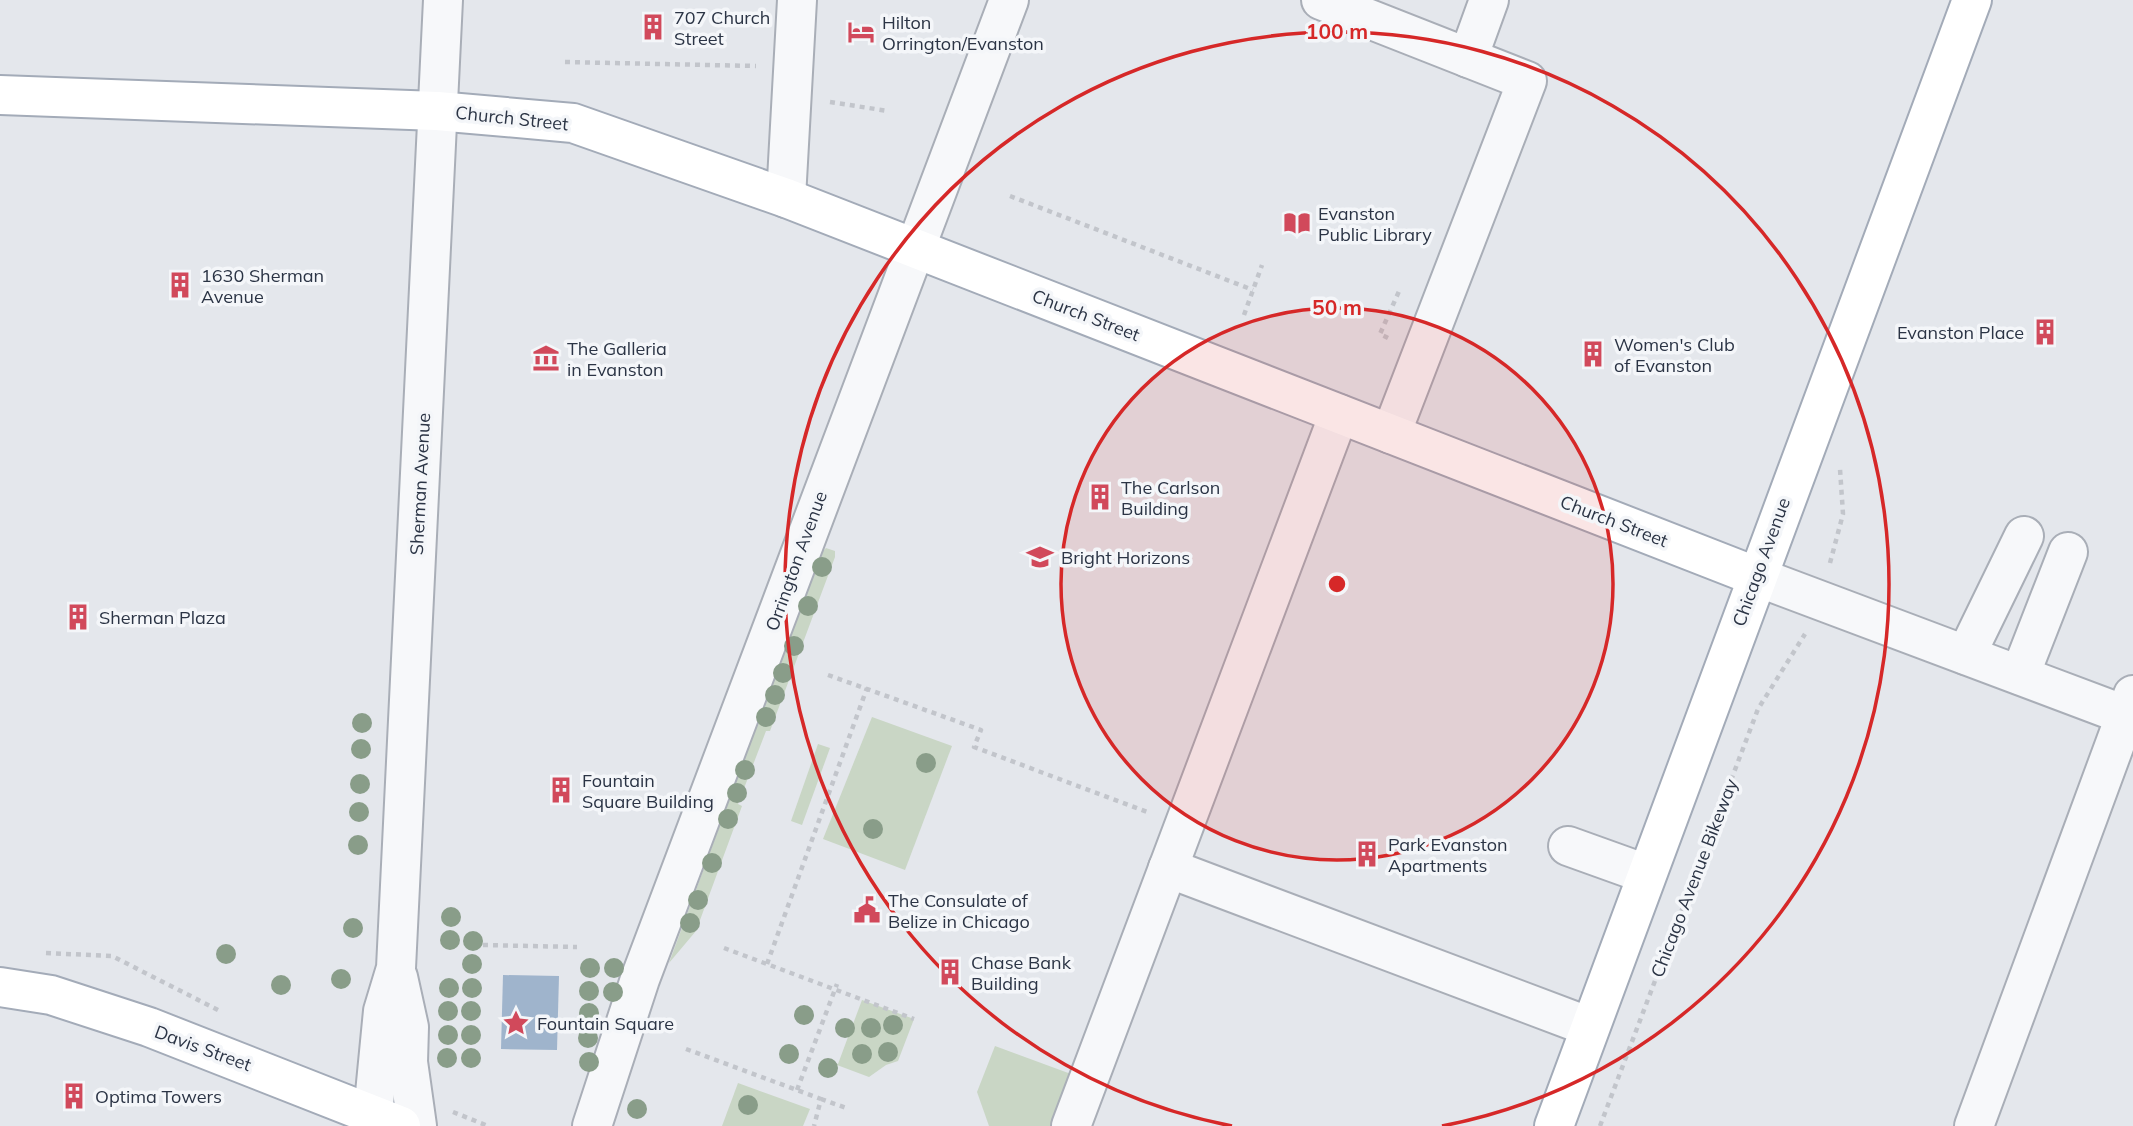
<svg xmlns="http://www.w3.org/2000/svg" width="2133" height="1126" font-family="Mulish,sans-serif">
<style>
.green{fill:#c9d6c5}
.water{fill:#9fb4cc}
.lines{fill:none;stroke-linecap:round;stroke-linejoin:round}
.minor-casing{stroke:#a9aeb7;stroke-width:42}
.major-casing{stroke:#a3abb8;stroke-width:42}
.path{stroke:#c2c5cb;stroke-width:4.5;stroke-dasharray:5 5;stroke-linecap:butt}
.minor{stroke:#f7f8fa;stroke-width:38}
.major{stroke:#fff;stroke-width:38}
.tree{fill:#899d89}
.ring{fill:none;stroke:#d62828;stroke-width:3.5}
.labels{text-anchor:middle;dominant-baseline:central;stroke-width:7;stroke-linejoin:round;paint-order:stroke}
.poi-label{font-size:18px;fill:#2b3445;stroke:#f4f6f9;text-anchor:start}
.street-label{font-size:18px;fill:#2b3445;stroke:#f4f6f9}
.centre{fill:#d62828;stroke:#f4f6f9;stroke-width:3.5}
.ring-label{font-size:21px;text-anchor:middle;font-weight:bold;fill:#d62828;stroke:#f4f6f9;stroke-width:7;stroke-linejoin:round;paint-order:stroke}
</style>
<rect width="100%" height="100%" fill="#e4e7ec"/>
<g class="green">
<polygon points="826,548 835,551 835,557 770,731 766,731 738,804 742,806 696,931 669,963 820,554"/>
<polygon points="872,717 952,746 905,870 823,839"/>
<polygon points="818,744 830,748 802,825 791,821"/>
<polygon points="862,1000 914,1019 898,1061 886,1065 869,1077 837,1065 832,1076 821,1071 825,1059 838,1064 848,1037 836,1033 841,1020 853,1024"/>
<polygon points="995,1046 1071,1074 1051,1126 989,1126 977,1092"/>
<polygon points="738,1083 810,1109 803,1126 722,1126"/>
</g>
<polygon class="water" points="503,975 559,976 557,1050 501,1049"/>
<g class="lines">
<g class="minor-casing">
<g id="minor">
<polyline points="1321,0 1527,81 1391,434"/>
<polyline points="1468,58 1489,0"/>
<polyline points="786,198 797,0"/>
<polyline points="1755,576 2133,718"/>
<polyline points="1966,655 2024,536"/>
<polyline points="2020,675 2068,552"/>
<polyline points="1568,846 1646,874"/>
<polyline points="1168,868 1590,1027"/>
<polyline points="398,977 409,1027 408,1062 417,1126"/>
<polyline points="373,1114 383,1011 396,968 443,0"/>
<polyline points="592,1126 640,979 1009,0"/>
<polyline points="1071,1126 1339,414"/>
<polyline points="1974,1126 2133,695"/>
</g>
</g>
<g class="major-casing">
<g id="major">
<polyline points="0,95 437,111 573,123 786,198 1755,576"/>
<polyline points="0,987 51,995 149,1027 401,1126"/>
<polyline points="1554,1126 1972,0"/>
</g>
</g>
<g class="path">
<polyline points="565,62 756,66"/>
<polyline points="830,102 888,111"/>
<polyline points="1010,196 1253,290"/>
<polyline points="1244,315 1262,265"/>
<polyline points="1388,338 1380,334 1400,289"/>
<polyline points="1830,563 1843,514 1840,469"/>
<polyline points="828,675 981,730 974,747 1150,813"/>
<polyline points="483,945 577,947"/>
<polyline points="724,948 914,1019"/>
<polyline points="46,953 112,956 220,1011"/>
<polyline points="767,964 867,688"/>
<polyline points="686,1049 821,1099 814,1126"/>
<polyline points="797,1090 837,984"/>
<polyline points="821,1099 849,1109"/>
<polyline points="453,1112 488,1126"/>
<polyline points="1600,1126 1758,709 1805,634"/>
</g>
<use href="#minor" class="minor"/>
<use href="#major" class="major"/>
</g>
<g class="tree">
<circle cx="822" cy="567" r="10"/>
<circle cx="808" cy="606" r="10"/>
<circle cx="794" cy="646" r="10"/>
<circle cx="783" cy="673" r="10"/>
<circle cx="775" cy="695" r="10"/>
<circle cx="766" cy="717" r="10"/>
<circle cx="362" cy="723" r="10"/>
<circle cx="361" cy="749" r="10"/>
<circle cx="926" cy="763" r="10"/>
<circle cx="745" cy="770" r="10"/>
<circle cx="360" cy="784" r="10"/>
<circle cx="737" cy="793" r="10"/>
<circle cx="359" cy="812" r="10"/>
<circle cx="728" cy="819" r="10"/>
<circle cx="873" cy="829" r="10"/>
<circle cx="358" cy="845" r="10"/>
<circle cx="712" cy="863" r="10"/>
<circle cx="698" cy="900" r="10"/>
<circle cx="451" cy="917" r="10"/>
<circle cx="690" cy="923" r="10"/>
<circle cx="353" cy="928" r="10"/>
<circle cx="450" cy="940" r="10"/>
<circle cx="473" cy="941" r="10"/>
<circle cx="226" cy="954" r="10"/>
<circle cx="472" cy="964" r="10"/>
<circle cx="590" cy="968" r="10"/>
<circle cx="614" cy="968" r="10"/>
<circle cx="341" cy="979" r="10"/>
<circle cx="281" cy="985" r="10"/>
<circle cx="449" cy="988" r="10"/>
<circle cx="472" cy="988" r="10"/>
<circle cx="589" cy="991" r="10"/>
<circle cx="613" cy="992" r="10"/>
<circle cx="448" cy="1011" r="10"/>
<circle cx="471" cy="1011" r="10"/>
<circle cx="589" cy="1013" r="10"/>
<circle cx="804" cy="1015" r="10"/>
<circle cx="893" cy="1025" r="10"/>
<circle cx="845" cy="1028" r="10"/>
<circle cx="871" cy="1028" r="10"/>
<circle cx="448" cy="1035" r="10"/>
<circle cx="471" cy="1035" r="10"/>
<circle cx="588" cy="1038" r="10"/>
<circle cx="888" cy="1052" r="10"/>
<circle cx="789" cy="1054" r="10"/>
<circle cx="862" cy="1054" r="10"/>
<circle cx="447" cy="1058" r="10"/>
<circle cx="471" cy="1058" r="10"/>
<circle cx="589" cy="1062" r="10"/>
<circle cx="828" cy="1068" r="10"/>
<circle cx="748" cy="1105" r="10"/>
<circle cx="637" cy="1109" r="10"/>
</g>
<circle cx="1337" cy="584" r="276" fill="#d62828" fill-opacity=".12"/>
<g class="ring">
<circle cx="1337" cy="584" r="276"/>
<path d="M1232 1126A552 552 0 1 1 1442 1126"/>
</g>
<defs>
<g id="building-bare" transform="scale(2.1)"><path d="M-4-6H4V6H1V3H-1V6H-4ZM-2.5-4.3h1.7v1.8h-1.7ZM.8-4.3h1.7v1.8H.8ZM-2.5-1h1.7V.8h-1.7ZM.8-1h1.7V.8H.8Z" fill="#d1495b" stroke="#f4f6f9" stroke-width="2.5" paint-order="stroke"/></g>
<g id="hotel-bare" transform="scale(2.1)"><path d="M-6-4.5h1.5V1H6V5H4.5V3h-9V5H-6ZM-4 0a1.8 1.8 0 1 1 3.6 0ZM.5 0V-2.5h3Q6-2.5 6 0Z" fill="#d1495b" stroke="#f4f6f9" stroke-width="2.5" paint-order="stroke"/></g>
<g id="library-bare" transform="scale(2.1)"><path d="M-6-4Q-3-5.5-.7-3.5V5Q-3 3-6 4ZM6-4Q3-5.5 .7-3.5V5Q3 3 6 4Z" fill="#d1495b" stroke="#f4f6f9" stroke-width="2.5" paint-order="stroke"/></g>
<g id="museum-bare" transform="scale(2.1)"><path d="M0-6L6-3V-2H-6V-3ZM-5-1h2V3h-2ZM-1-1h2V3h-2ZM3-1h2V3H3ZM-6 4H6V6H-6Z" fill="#d1495b" stroke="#f4f6f9" stroke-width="2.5" paint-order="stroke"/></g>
<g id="school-bare" transform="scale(2.1)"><path d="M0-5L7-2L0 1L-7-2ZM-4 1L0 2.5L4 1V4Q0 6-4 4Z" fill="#d1495b" stroke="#f4f6f9" stroke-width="2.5" paint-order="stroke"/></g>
<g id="civic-bare" transform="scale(2.1)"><path d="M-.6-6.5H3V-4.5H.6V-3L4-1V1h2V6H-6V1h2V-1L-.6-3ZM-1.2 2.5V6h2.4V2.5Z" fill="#d1495b" stroke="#f4f6f9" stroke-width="2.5" paint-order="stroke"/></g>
<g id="sight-bare" transform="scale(2.1)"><path d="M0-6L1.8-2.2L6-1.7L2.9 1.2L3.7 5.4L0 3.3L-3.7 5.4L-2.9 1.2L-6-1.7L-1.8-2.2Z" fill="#d1495b" stroke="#f4f6f9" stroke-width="2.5" paint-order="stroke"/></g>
</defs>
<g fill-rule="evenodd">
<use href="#building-bare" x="653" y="27"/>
<use href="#hotel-bare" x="861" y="32"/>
<use href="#library-bare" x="1297" y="223"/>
<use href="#building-bare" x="180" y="285"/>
<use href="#building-bare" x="2045" y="332"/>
<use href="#building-bare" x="1593" y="354"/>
<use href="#museum-bare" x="546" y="358"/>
<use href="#building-bare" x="1100" y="497"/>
<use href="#school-bare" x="1040" y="557"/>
<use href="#building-bare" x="78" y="617"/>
<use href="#building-bare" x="561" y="790"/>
<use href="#building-bare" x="1367" y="854"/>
<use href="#civic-bare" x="867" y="910"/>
<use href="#building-bare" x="950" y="972"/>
<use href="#sight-bare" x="516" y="1023"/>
<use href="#building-bare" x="74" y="1096"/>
</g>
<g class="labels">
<g class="poi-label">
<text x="674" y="17">707 Church<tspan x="674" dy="21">Street</tspan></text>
<text x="882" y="22">Hilton<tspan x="882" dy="21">Orrington/Evanston</tspan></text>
<text x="1318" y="213">Evanston<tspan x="1318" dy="21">Public Library</tspan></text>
<text x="201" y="275">1630 Sherman<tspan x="201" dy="21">Avenue</tspan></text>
<text x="2024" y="332" text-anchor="end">Evanston Place</text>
<text x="1614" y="344">Women's Club<tspan x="1614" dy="21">of Evanston</tspan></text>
<text x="567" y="348">The Galleria<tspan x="567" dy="21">in Evanston</tspan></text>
<text x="1121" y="487">The Carlson<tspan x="1121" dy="21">Building</tspan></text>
<text x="1061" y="557">Bright Horizons</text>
<text x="99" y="617">Sherman Plaza</text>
<text x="582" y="780">Fountain<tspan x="582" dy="21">Square Building</tspan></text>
<text x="1388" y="844">Park Evanston<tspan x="1388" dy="21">Apartments</tspan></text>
<text x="888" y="900">The Consulate of<tspan x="888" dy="21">Belize in Chicago</tspan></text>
<text x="971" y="962">Chase Bank<tspan x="971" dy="21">Building</tspan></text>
<text x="537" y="1023">Fountain Square</text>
<text x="95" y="1096">Optima Towers</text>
</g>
<g class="street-label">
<text transform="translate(512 118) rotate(6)">Church Street</text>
<text transform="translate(1086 315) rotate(21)">Church Street</text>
<text transform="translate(420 484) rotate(-87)">Sherman Avenue</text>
<text transform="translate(1614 521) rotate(21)">Church Street</text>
<text transform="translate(796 561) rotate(-70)">Orrington Avenue</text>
<text transform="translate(1761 562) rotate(-70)">Chicago Avenue</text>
<text transform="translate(1694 878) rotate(-69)">Chicago Avenue Bikeway</text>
<text transform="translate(203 1048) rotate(20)">Davis Street</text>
</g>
</g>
<circle cx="1337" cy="584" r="10" class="centre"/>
<g class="ring-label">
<text x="1337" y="39">100 m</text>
<text x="1337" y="315">50 m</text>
</g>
</svg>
